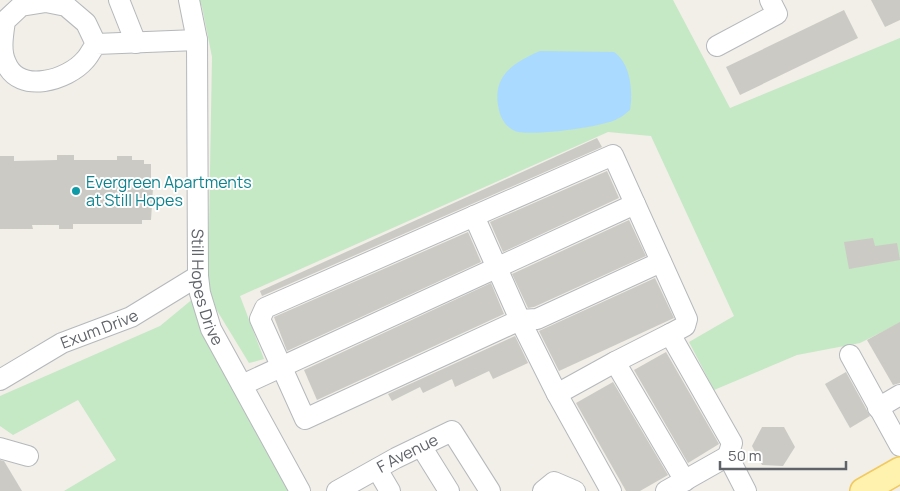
<svg xmlns="http://www.w3.org/2000/svg" width="900" height="491" font-family="Manrope,sans-serif">
<style>
.green{fill:#c5e8c5}
.water{fill:#aadaff}
.building{fill:#cccac5}
.lines{fill:none;stroke-linecap:round;stroke-linejoin:round}
.minor-casing{stroke:#b5b8bc;stroke-width:22}
.major-casing{stroke:#f2c960;stroke-width:28}
.minor{stroke:#fff;stroke-width:20}
.major{stroke:#fff2af;stroke-width:25}
.culture-dot{fill:#0f9aa8;stroke:#fff;stroke-width:2}
.labels{text-anchor:middle;dominant-baseline:central;stroke-width:4;stroke-linejoin:round;paint-order:stroke}
.culture-label{font-size:16px;fill:#0d838f;stroke:#fff;text-anchor:start}
.street-label{font-size:16px;fill:#5f6368;stroke:#fff}
</style>
<rect width="100%" height="100%" fill="#f1efe8"/>
<g class="green">
<polygon points="199,0 673,0 730,108 900,38 900,323 860,343 797,355 714,390 689,342 734,316 651,136 608,132 240,296 264,359 249,363 210,299 205,270 209,227 212,57 202,7"/>
<polygon points="200,293 300,491 64,491 116,460 78,400 13,435 0,426 0,396 160,326"/>
</g>
<path class="water" d="M540 51 614 52C631 64 633 91 630 110 626 113 622 117 617 119 604 127 528 137 515 131 506 127 501 119 499 110 491 76 513 63 540 51Z"/>
<g class="building">
<polygon points="871,0 900,0 900,20 885,27"/>
<polygon points="844,10 858,38 740,95 726,67"/>
<polygon points="597,138 602,147 262,296 260,291"/>
<polygon points="57,155 74,155 74,160 117,160 117,156 132,156 132,160 144,160 144,164 151,164 151,186 153,188 151,220 142,220 142,224 73,224 73,229 59,229 59,225 32,225 33,229 0,229 0,156 14,156 14,161 57,160"/>
<polygon points="607,171 619,198 503,252 490,222"/>
<polygon points="629,220 646,256 534,307 528,308 512,274"/>
<polygon points="468,232 481,262 287,351 274,317"/>
<polygon points="873,238 875,246 897,243 900,260 849,269 844,242"/>
<polygon points="655,278 674,318 559,371 539,331"/>
<polygon points="491,283 504,314 317,400 304,370"/>
<polygon points="900,322 900,383 893,385 867,340"/>
<polygon points="515,336 528,363 493,379 489,371 455,387 452,379 423,393 420,387 392,401 388,394"/>
<polygon points="666,352 719,444 688,463 634,370"/>
<polygon points="846,372 870,416 850,428 825,384"/>
<polygon points="613,382 668,475 640,491 626,491 576,403"/>
<polygon points="762,427 784,427 795,447 783,466 762,465 752,446"/>
<polygon points="0,460 4,461 22,491 0,491"/>
</g>
<g class="lines">
<g class="minor-casing">
<g id="minor">
<polyline points="119,0 136,43"/>
<path id="s1" d="M189 0 197 40 198 276 200 293 211 329 300 491"/>
<path d="M96 44C92 49 89 56 85 60 68 80 19 95 6 63 0 51 3 35 5 21L21 6 46 2 66 6 86 23 96 44 197 40"/>
<polyline points="717,46 777,14 770,0"/>
<polyline points="474,216 520,320 537,319 661,262"/>
<polyline points="850,355 900,446"/>
<path id="s2" d="M0 380 62 343 131 317 198 276"/>
<polyline points="242,385 635,204"/>
<polyline points="557,394 520,320 305,419 260,319 265,308 613,155 687,319 685,326 670,334"/>
<polyline points="878,408 900,395"/>
<polyline points="421,446 449,491"/>
<polyline points="0,448 28,456"/>
<polyline points="377,469 390,491"/>
<polyline points="685,481 615,362 670,334 732,443 728,456"/>
<path id="s3" d="M337 491 396 458 452 431 490 491"/>
<polyline points="543,491 554,482 575,491"/>
<polyline points="611,491 557,394 615,362"/>
<polyline points="666,491 728,456 746,491"/>
</g>
</g>
<g class="major-casing">
<polyline id="major" points="863,491 900,470"/>
</g>
<use href="#minor" class="minor"/>
<use href="#major" class="major"/>
</g>
<circle class="culture-dot" cx="76" cy="191" r="5"/>
<g class="labels">
<g class="culture-label">
<text x="86" y="182">Evergreen Apartments<tspan x="86" dy="18">at Still Hopes</tspan></text>
</g>
<g class="street-label">
<text stroke="none"><textPath href="#s1" startOffset="289">Still Hopes Drive</textPath></text>
<text stroke="none"><textPath href="#s2" startOffset="112">Exum Drive</textPath></text>
<text stroke="none"><textPath href="#s3" startOffset="80">F Avenue</textPath></text>
</g>
</g>
<path d="M720 461v8h126v-8" fill="none" stroke="#5f6368" stroke-width="2.5"/>
<text x="728" y="461" font-size="15" fill="#5f6368" stroke="#ffffff" stroke-width="4" paint-order="stroke">50 m</text>
</svg>
